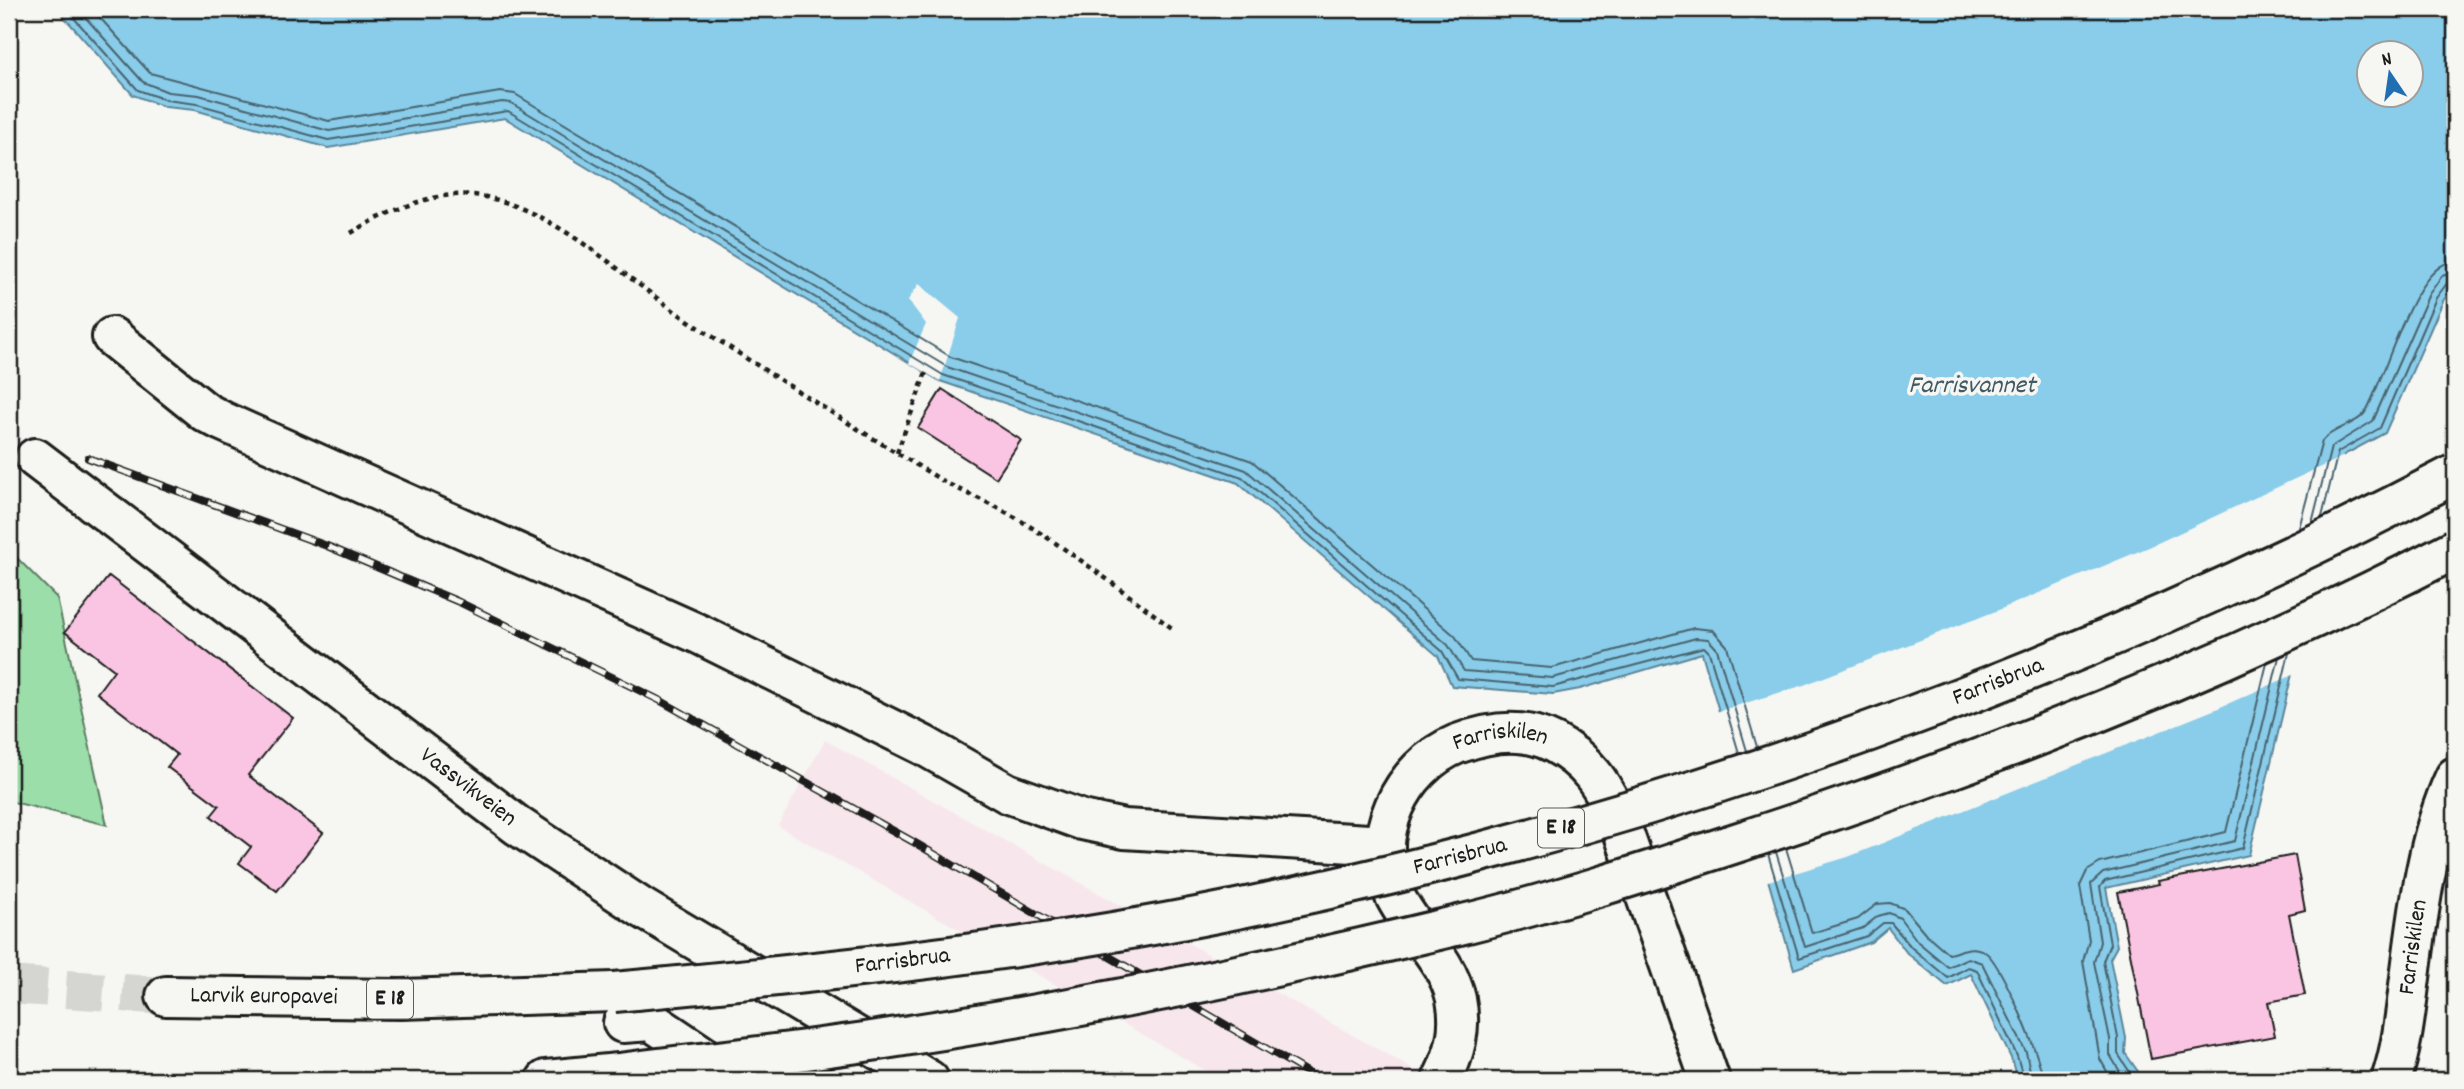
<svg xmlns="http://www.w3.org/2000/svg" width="2464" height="1089" font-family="Dekko,sans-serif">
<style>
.built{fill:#f7e7ed}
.green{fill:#9bdea9;stroke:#5c7d62;stroke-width:2}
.water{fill:#89cdea;stroke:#5d8698;stroke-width:2;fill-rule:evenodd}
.pier{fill:#f6f6f2}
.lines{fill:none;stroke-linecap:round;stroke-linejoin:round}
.shore{stroke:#48636e;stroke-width:2}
.building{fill:#fac5e2;stroke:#1c1c1c;stroke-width:2}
.highway-tunnel{stroke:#d5d5d2;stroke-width:38;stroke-dasharray:38 19;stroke-linecap:butt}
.minor-casing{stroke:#1c1c1c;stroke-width:44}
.highway-casing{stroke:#1c1c1c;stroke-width:44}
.path{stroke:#1c1c1c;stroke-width:4.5;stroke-dasharray:5 5;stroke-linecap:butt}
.minor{stroke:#f6f6f2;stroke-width:38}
.highway{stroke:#f6f6f2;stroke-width:38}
.rail-casing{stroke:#1c1c1c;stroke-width:8}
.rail{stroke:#f6f6f2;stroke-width:5;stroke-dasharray:16;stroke-linecap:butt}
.highway-bridge-casing{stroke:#1c1c1c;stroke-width:44;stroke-linecap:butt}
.highway-bridge{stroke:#f6f6f2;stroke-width:38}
.labels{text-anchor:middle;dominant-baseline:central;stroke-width:7;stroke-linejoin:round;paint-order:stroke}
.shield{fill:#f6f6f2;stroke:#5d5d5c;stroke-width:2}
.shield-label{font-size:23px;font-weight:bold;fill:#1c1c1c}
.street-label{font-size:24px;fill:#1c1c1c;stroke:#f6f6f2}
.water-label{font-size:26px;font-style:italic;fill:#425a64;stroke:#f6f6f2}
</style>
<rect width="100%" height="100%" fill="#f6f6f2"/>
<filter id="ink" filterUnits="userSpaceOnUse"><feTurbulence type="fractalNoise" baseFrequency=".0143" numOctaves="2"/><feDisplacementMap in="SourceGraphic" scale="14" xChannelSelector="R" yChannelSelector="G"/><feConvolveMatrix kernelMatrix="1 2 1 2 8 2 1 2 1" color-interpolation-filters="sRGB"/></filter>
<g filter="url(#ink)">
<polygon class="built" points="825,740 1397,1060 1431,1080 1222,1080 778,826"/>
<polygon class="green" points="9,550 57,598 107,825 9,801"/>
<path class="water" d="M57 9H2455V284L2443 301 2385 433 2344 455 2249 855 2106 888 2117 946 2110 959 2126 1038 2125 1053 2144 1080H2017L2011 1058 1971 974 1947 986 1907 953 1888 928 1871 942 1794 969 1702 653 1580 689 1553 694 1452 686 1438 656 1238 483 940 381 505 118 328 148 195 110 165 107 133 95ZM2370 52H2412V94H2370Z"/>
<g class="pier">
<polygon points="919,284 960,318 940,381 909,363 926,324 908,300"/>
<polygon points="2387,436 2347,457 2295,674 2216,709 1848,857 1765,882 1716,712 1801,686 1996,611 2149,547"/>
</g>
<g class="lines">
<g class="shore">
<polyline points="66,9 138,90 166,100 197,104 328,140 508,111 943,375 1242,477 1442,651 1458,679 1553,687 1704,647 1709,652 1739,753"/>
<polyline points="78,9 143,82 168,92 199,95 329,131 502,102 511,103 947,367 1246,470 1448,645 1464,671 1553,678 1696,638 1708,639 1717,649 1747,751"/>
<polyline points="92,9 150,73 329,121 500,92 515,94 951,357 1252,461 1455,636 1471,661 1552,668 1694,628 1713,630 1727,646 1757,747"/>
<polyline points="2322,517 2338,452 2380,428 2436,298 2448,282 2455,280"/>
<polyline points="2312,523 2331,447 2373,421 2429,294 2442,276 2455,272"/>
<path d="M2299 528 2322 441C2333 427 2358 425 2366 411 2386 377 2413 263 2455 261"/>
<path d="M1786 848 1812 933 1858 919 1877 904 1890 903 1905 909 1926 934 1949 954C1962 951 1972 944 1985 952 2001 962 2042 1060 2043 1080"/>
<polyline points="1776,852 1805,947 1863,928 1878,916 1889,913 1900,918 1918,942 1948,967 1968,958 1982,963 2026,1052 2032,1080"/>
<polyline points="1768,854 1799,958 1867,936 1883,923 1891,923 1912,948 1948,978 1968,967 1977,970 2017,1056 2024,1080"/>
<polyline points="2112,1080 2100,1059 2083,961 2089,940 2080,886 2087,871 2100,863 2226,832 2267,663"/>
<polyline points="2125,1080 2110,1055 2110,1039 2094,962 2100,942 2091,884 2103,873 2235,841 2279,657"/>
<polyline points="2135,1080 2118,1054 2118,1038 2103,961 2110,944 2100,887 2105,881 2243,848 2289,653"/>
</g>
</g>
<g class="building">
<polygon points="942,389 1021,440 996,478 918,428"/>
<polygon points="109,576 293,718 248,775 323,833 277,891 239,863 251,847 211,816 219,806 167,767 177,755 97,693 114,670 65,632"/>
<polygon points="2295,855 2305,910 2289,914 2305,995 2268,1002 2275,1036 2151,1059 2118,892 2159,884 2158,881"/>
</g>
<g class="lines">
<polyline class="highway-tunnel" points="9,985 166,996"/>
<g class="minor-casing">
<g id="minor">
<polyline points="112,337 205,412 222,421 701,635 923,745 1007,793 1082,820 1124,829 1385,845"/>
<path id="s1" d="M35 458 518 826 642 908 929 1080"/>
<polyline points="623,1023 651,1021 739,1080"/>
<path id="s2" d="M1442 1080C1455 1053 1462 1029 1456 999 1447 958 1411 930 1394 894 1367 838 1401 767 1457 744 1488 732 1522 726 1554 743 1589 762 1601 783 1618 817L1710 1080"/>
<path id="s3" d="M2391 1080C2403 1045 2406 1007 2411 970 2419 906 2428 835 2455 777"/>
</g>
</g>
<g class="highway-casing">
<g id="highway">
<path id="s4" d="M166 996 401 999 614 992"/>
<polyline points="546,1080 619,1073"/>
</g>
</g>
<g class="path">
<path d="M351 233C390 210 440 187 486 197 561 213 629 282 692 323 773 376 855 428 938 478 963 493 992 503 1018 519 1072 552 1122 590 1173 629"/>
<polyline points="897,453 926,372"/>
</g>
<use href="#minor" class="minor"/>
<use href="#highway" class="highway"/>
<g class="rail-casing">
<polyline id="rail" points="88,458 327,546 459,602 661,701 917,844 1320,1080"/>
</g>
<use href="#rail" class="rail"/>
<g class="highway-bridge-casing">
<g id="highway-bridge">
<path id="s5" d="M614 992C829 972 1044 950 1256 905 1672 818 2079 671 2455 474"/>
<path d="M619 1073C706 1062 792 1053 878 1040 1072 1011 1264 972 1455 926 1552 903 1647 872 1742 841 1986 762 2227 667 2455 549"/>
</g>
</g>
<use href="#highway-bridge" class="highway-bridge"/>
</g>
</g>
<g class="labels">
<g class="shield">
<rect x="1538" y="808.5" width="46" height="39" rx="5"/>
<rect x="367" y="979.5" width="46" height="39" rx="5"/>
</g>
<g class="shield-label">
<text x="1561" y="828">E 18</text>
<text x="390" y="999">E 18</text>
</g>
<g class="street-label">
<text stroke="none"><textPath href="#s5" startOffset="1424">Farrisbrua</textPath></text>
<text stroke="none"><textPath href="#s2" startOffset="432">Farriskilen</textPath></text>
<text stroke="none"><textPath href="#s1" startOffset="544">Vassvikveien</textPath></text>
<text stroke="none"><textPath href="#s5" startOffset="858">Farrisbrua</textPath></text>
<text stroke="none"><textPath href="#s3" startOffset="135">Farriskilen</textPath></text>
<text stroke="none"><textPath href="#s5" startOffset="290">Farrisbrua</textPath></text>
<text stroke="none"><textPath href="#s4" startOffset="98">Larvik europavei</textPath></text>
</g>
<g class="water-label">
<text x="1972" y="386">Farrisvannet</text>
</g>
</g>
<rect width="2464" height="1089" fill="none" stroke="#f6f6f2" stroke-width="35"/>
<rect x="18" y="18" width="2429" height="1054" fill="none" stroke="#1c1c1c" stroke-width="2.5" filter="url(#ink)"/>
<g transform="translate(2390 74) rotate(347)"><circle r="33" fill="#f6f6f2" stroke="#9f9f9c" stroke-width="2"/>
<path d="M0-5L12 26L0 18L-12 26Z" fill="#1f6fb2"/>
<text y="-10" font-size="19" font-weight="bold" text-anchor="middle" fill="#1c1c1c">N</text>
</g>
</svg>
